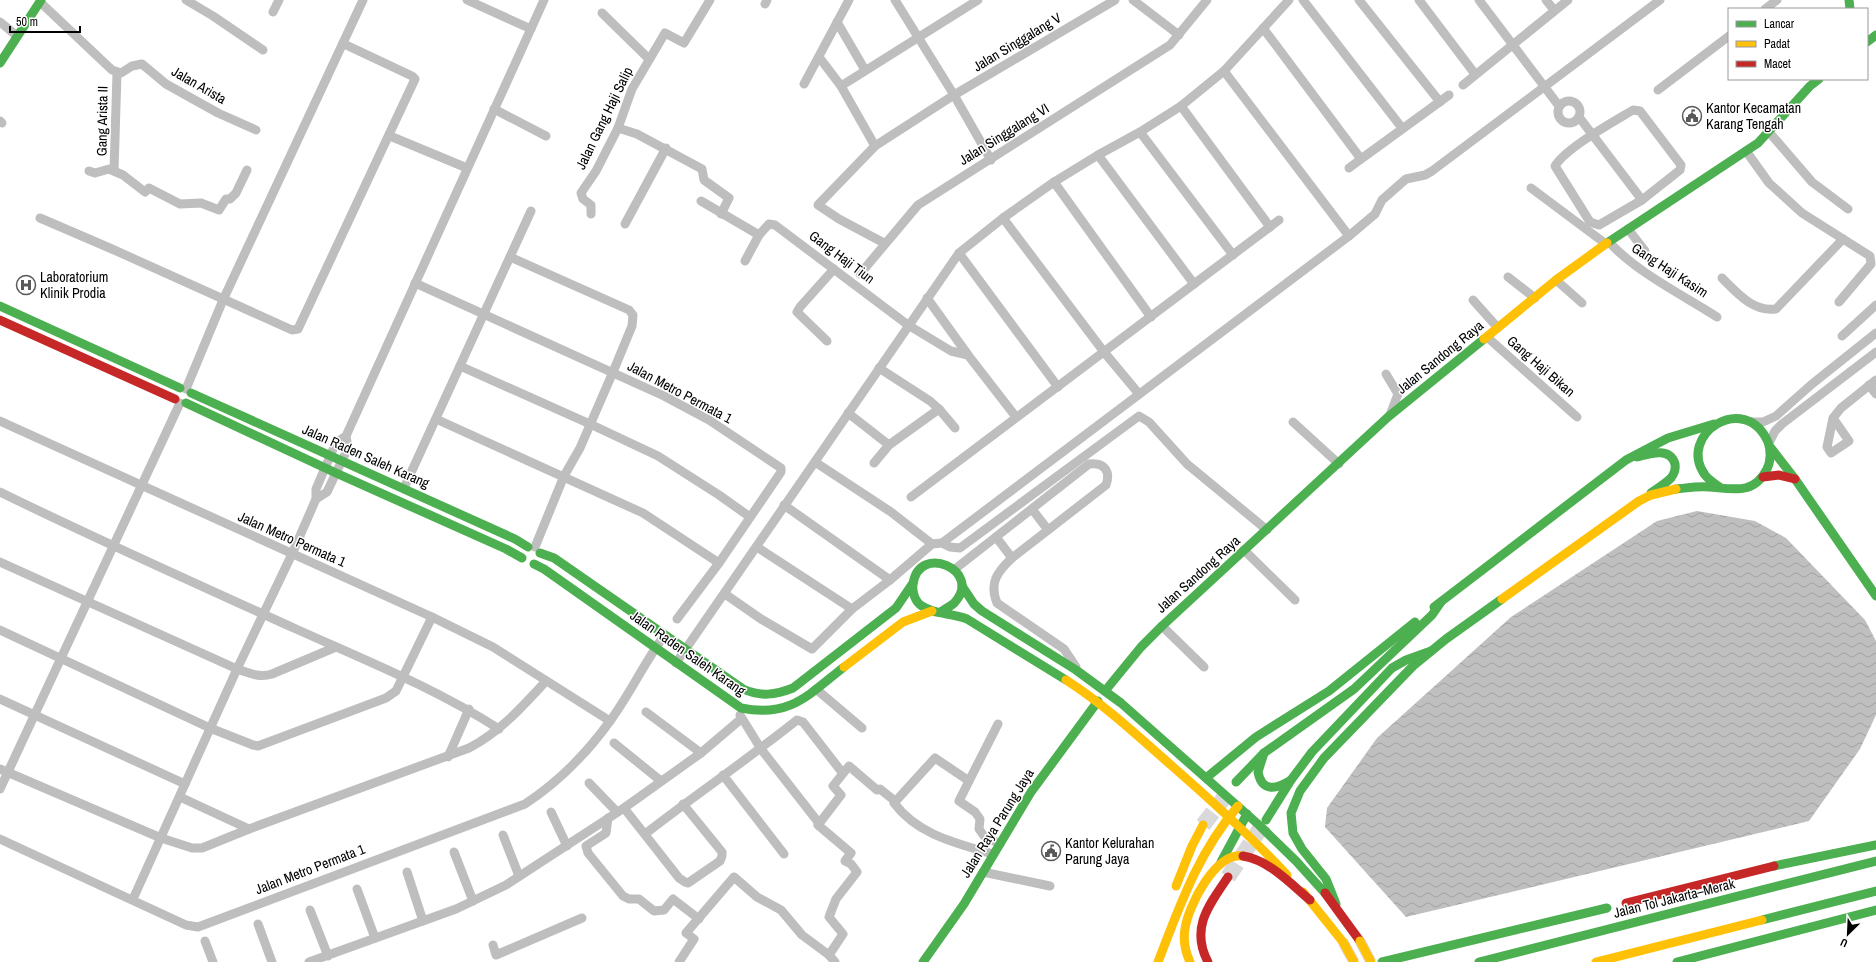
<svg xmlns="http://www.w3.org/2000/svg" width="1876" height="962" font-family="'Archivo Narrow',sans-serif">
<style>
.water{fill:url(#water-waves)}
.lines{fill:none;stroke-linecap:round;stroke-linejoin:round}
.highway-tunnel{stroke:#d9d9d9;stroke-width:16;stroke-dasharray:16 8;stroke-linecap:butt}
.street{stroke:#bebebe;stroke-width:9}
.fast{stroke:#4caf50;stroke-width:9}
.slow{stroke:#ffc107;stroke-width:9}
.jam{stroke:#c62828;stroke-width:9}
.slow-bridge-casing{stroke:#dbdbdb;stroke-width:11;stroke-linecap:butt}
.slow-bridge{stroke:#ffc107;stroke-width:9}
.labels{text-anchor:middle;dominant-baseline:central;stroke-width:3;stroke-linejoin:round;paint-order:stroke}
.street-label{font-size:14px;fill:#000;stroke:#fff}
.poi-label{font-size:14px;fill:#000;stroke:#fff;text-anchor:start}
</style>
<defs>
<pattern id="water-waves" width="16" height="10" patternUnits="userSpaceOnUse"><rect width="16" height="10" fill="#bfbfbf"/><path d="M0 5q4-4 8 0t8 0" fill="none" stroke="#a2a2a2"/></pattern>
</defs>
<rect width="100%" height="100%" fill="#fff"/>
<polygon class="water" points="1697,511 1755,521 1786,538 1865,620 1876,641 1876,715 1860,749 1809,821 1406,917 1325,827 1327,808 1377,738 1511,617 1657,521"/>
<g class="lines">
<g class="highway-tunnel">
<polyline points="1203,825 1227,794"/>
<polyline points="1228,877 1266,820"/>
</g>
<g class="street">
<polyline points="186,0 213,16 263,50"/>
<polyline points="467,0 531,29"/>
<polyline points="895,0 954,95 991,160"/>
<polyline points="1133,0 1179,35"/>
<polyline points="1303,0 1402,128"/>
<polyline points="1359,0 1440,102"/>
<polyline points="1419,0 1475,74"/>
<polyline points="1479,0 1559,106"/>
<polyline points="1546,0 1554,10"/>
<polyline points="40,2 112,70 121,73 132,66 142,64 166,84 218,113 256,130"/>
<polyline points="765,4 767,0"/>
<polyline points="1765,9 1777,0"/>
<polyline points="273,12 279,0"/>
<polyline points="602,13 649,59"/>
<polyline points="0,22 17,36"/>
<polyline points="837,22 865,70"/>
<polyline points="1263,28 1361,159 1449,95"/>
<polyline points="819,57 841,86 875,146"/>
<polyline points="1224,71 1349,236"/>
<polyline points="804,84 849,0"/>
<polyline points="1463,85 1568,0"/>
<polyline points="841,86 978,0"/>
<polyline points="1658,90 1729,36"/>
<circle cx="1569" cy="112" r="11"/>
<polyline points="1181,106 1270,227"/>
<polyline points="494,109 546,136"/>
<path d="M1633 110 1640 111 1681 165 1680 170 1642 200 1599 225 1590 222 1555 166C1566 148 1613 122 1633 110Z"/>
<polyline points="1579,117 1642,200"/>
<polyline points="0,121 2,123"/>
<polyline points="618,128 637,134 702,169 704,180 729,198 721,214"/>
<polyline points="1140,132 1233,255"/>
<polyline points="1769,132 1812,182 1848,209"/>
<polyline points="390,136 467,168"/>
<polyline points="1746,151 1769,183 1802,213 1870,256 1871,264 1839,302"/>
<polyline points="1098,155 1194,284"/>
<polyline points="1349,168 1361,159"/>
<polyline points="89,171 95,173 109,169 123,175 145,192 149,188 180,204 201,203 219,210 226,199 230,199 236,193 247,170"/>
<polyline points="114,171 117,73"/>
<polyline points="1054,182 1151,317"/>
<polyline points="1531,188 1606,244"/>
<polyline points="701,201 759,235"/>
<polyline points="591,214 591,205 583,199 581,193 596,171 618,128 632,89 665,33 684,43 710,0"/>
<polyline points="40,218 112,249 292,330 298,329 415,79 412,76 344,44"/>
<polyline points="1003,218 1104,352 1139,394"/>
<polyline points="625,224 666,148"/>
<polyline points="1628,229 1645,251"/>
<path d="M1609 242C1636 272 1683 295 1717 317"/>
<polyline points="884,243 839,219 818,205 875,146 954,95 1115,0"/>
<polyline points="959,253 1058,387"/>
<polyline points="510,257 629,310 633,315 632,326 613,372 580,448 564,476 535,547"/>
<polyline points="745,261 759,235 769,224 775,225 908,325 951,351 968,355"/>
<polyline points="860,274 918,205 1170,45 1207,0"/>
<polyline points="1508,277 1535,298"/>
<path d="M1722 278C1737 293 1753 312 1776 309L1843 239"/>
<polyline points="1556,280 1582,303"/>
<polyline points="415,283 664,396 709,420 781,468 781,472 719,563 677,619"/>
<polyline points="927,298 968,355 1016,417"/>
<polyline points="1473,300 1498,328"/>
<polyline points="1842,336 1876,305"/>
<polyline points="1487,337 1577,417"/>
<polyline points="827,341 797,312 800,307 834,269"/>
<polyline points="460,366 590,424 658,456 719,495 750,517"/>
<polyline points="879,368 930,401 939,409 955,428"/>
<polyline points="1386,374 1398,394 1390,415"/>
<polyline points="1869,385 1876,394"/>
<polyline points="186,389 223,300 363,0"/>
<polyline points="848,413 889,445"/>
<polyline points="1833,418 1849,441 1831,453 1827,447 1833,418 1841,408 1876,380"/>
<polyline points="436,419 643,513 719,563"/>
<polyline points="0,421 432,617 493,647 610,721"/>
<polyline points="1293,422 1339,464"/>
<polyline points="1751,422 1763,422 1776,416 1812,384 1876,333"/>
<polyline points="1769,443 1775,431 1782,424 1876,352"/>
<polyline points="815,462 891,512 932,544"/>
<polyline points="874,463 889,445 939,409"/>
<polyline points="404,488 531,211"/>
<path d="M0 492C98 540 197 584 296 629 365 660 435 688 499 729"/>
<polyline points="911,497 1279,220"/>
<polyline points="316,499 327,492 336,473 348,448 346,436"/>
<polyline points="784,505 890,580"/>
<polyline points="1032,509 1048,530"/>
<polyline points="996,537 1012,558"/>
<polyline points="942,543 1349,236 1375,214 1382,200 1406,179 1425,175 1432,171 1660,0"/>
<polyline points="757,547 852,609"/>
<polyline points="1244,550 1295,600"/>
<path d="M0 562 237 669C249 673 259 678 272 674L336 647"/>
<path d="M955 569 1089 464C1104 462 1111 471 1106 485L1012 558C997 572 989 583 997 603L1064 649 1076 667"/>
<polyline points="725,594 761,619 812,649 852,609 890,580 932,544 942,543 950,547 960,548 1139,416 1149,422 1187,464 1267,530"/>
<polyline points="1162,626 1204,667"/>
<polyline points="0,630 210,728 253,745 258,746 386,698 396,691 432,617"/>
<polyline points="676,663 959,253 1003,218 1054,182 1098,155 1140,132 1181,106 1224,71 1289,0"/>
<polyline points="816,689 862,728"/>
<polyline points="0,699 185,784"/>
<polyline points="646,712 701,753"/>
<polyline points="740,715 761,749 818,822"/>
<polyline points="614,743 661,781"/>
<polyline points="448,757 469,709"/>
<path d="M0 769 161 838 192 848H202L249 829 469 748C501 731 522 707 546 681"/>
<polyline points="723,775 784,854"/>
<polyline points="969,781 959,801 975,812 980,819 979,829 984,836 1000,844"/>
<polyline points="589,783 617,812"/>
<polyline points="0,789 180,403"/>
<polyline points="180,797 249,829"/>
<polyline points="624,808 679,878 685,882 688,883 720,861 722,856 722,852 683,804"/>
<polyline points="551,812 567,846"/>
<polyline points="608,818 606,833 586,846 588,853 623,896 629,899 639,899 654,911 664,910 673,899 699,919"/>
<path d="M645 834C695 795 747 760 797 720L803 722 841 771"/>
<polyline points="503,835 519,876"/>
<path d="M0 839 186 925 198 927 525 804C557 783 587 753 610 721 630 694 644 663 664 636"/>
<polyline points="454,852 473,901"/>
<path d="M993 854C956 843 918 835 894 803L935 758 969 781 998 724"/>
<polyline points="407,872 423,921"/>
<polyline points="983,872 1050,886"/>
<polyline points="357,889 375,938"/>
<polyline points="133,899 237,669 292,554 316,499 316,489 334,447 336,443 346,436 544,0"/>
<polyline points="310,910 328,956"/>
<polyline points="258,924 272,962"/>
<polyline points="205,941 213,962"/>
<polyline points="493,945 496,955 582,918"/>
<polyline points="829,955 843,934 829,917 836,899 857,872 851,864 845,861 851,853 818,825 841,795 833,786 849,766 877,790 880,789 895,801"/>
<polyline points="309,962 456,909 506,885 624,808 701,753 741,719"/>
<polyline points="679,962 694,939 686,933 734,877 757,897 781,910 802,935 829,955 835,962"/>
</g>
<g class="fast">
<polyline points="1849,0 1850,9"/>
<polyline points="1867,42 1876,35"/>
<polyline points="0,63 41,0"/>
<polyline points="1607,243 1758,143 1810,86 1819,79"/>
<polyline points="0,306 180,388"/>
<polyline points="191,393 515,539 528,547"/>
<polyline points="186,403 336,473 506,549 522,558"/>
<polyline points="1771,448 1795,479 1876,596"/>
<path d="M1637 457C1649 454 1670 446 1675 464 1676 469 1674 474 1671 478 1665 484 1658 488 1651 493"/>
<path d="M1676 489C1687 488 1698 486 1709 487 1734 489 1754 495 1767 469 1771 461 1771 450 1768 442 1745 390 1676 435 1705 475 1709 480 1715 484 1721 488"/>
<path d="M540 553 554 558 743 689C761 697 775 695 793 688L896 608 913 583"/>
<path d="M534 564 544 569 741 708C790 718 808 695 844 667"/>
<polyline points="962,586 974,604 982,611 1076,670 1121,703 1259,825 1296,861 1325,893"/>
<polyline points="1434,607 1626,460 1668,438 1714,424"/>
<path d="M942 611C946 608 952 606 955 602 983 571 919 542 913 584 912 592 915 602 922 606 935 615 953 613 967 619L1066 680"/>
<polyline points="1105,691 1141,647 1162,626 1388,417 1484,339"/>
<path d="M1264 753 1258 772C1262 793 1277 789 1291 780"/>
<polyline points="1206,778 1256,737 1329,691 1415,622"/>
<polyline points="1236,782 1264,753 1354,689 1432,615 1441,602"/>
<polyline points="1266,820 1291,780 1312,752 1392,668 1406,660 1431,651"/>
<polyline points="1221,862 1247,814"/>
<polyline points="1774,866 1876,845"/>
<polyline points="1336,904 1326,879 1302,849 1293,833 1291,813 1300,791 1324,758 1413,666 1446,639 1502,599"/>
<polyline points="1762,920 1876,891"/>
<polyline points="923,962 964,904 1031,792 1098,701"/>
<polyline points="1382,962 1607,908"/>
<polyline points="1479,962 1876,861"/>
<polyline points="1677,962 1876,910"/>
</g>
<g class="slow">
<polyline points="1484,339 1556,280 1607,243"/>
<polyline points="1502,599 1639,501 1651,495 1676,489"/>
<polyline points="844,667 903,622 932,611"/>
<path d="M1066 680C1105 705 1138 736 1172 766 1212 801 1251 836 1287 875"/>
<polyline points="1176,886 1192,846 1203,825"/>
<polyline points="1303,892 1343,942"/>
<path d="M1158 962C1180 905 1198 853 1238 806"/>
<path d="M1190 962C1185 951 1183 940 1185 929 1188 906 1216 851 1243 856"/>
<polyline points="1596,962 1762,920"/>
</g>
<g class="jam">
<polyline points="0,320 175,399"/>
<polyline points="1763,477 1779,475 1795,479"/>
<path d="M1243 856C1269 860 1291 884 1310 900"/>
<polyline points="1325,893 1360,941"/>
<polyline points="1626,903 1774,866"/>
<path d="M1208 962C1190 928 1209 905 1228 877"/>
</g>
<g class="slow-bridge-casing">
<g id="slow-bridge">
<polyline points="1360,941 1371,962"/>
<polyline points="1343,942 1354,962"/>
</g>
</g>
<use href="#slow-bridge" class="slow-bridge"/>
</g>
<defs>
<g id="civic-ring" transform="scale(1)"><circle r="9.5" fill="#fff" stroke="#595959" stroke-width="1.5"/><path d="M-.6-6.5H3V-4.5H.6V-3L4-1V1h2V6H-6V1h2V-1L-.6-3ZM-1.2 2.5V6h2.4V2.5Z" fill="#595959"/></g>
<g id="hospital-ring" transform="scale(1)"><circle r="9.5" fill="#fff" stroke="#595959" stroke-width="1.5"/><path d="M-5-5h3v3.5h4V-5h3V5h-3V1.5h-4V5h-3Z" fill="#595959"/></g>
</defs>
<g fill-rule="evenodd">
<use href="#civic-ring" x="1692" y="116"/>
<use href="#hospital-ring" x="26" y="285"/>
<use href="#civic-ring" x="1051" y="851"/>
</g>
<g class="labels">
<g class="street-label">
<text transform="translate(1017 42) rotate(-31)">Jalan Singgalang V</text>
<text transform="translate(199 85) rotate(30)">Jalan Arista</text>
<text transform="translate(604 118) rotate(-64)">Jalan Gang Haji Salip</text>
<text transform="translate(102 121) rotate(-89)">Gang Arista II</text>
<text transform="translate(1004 134) rotate(-32)">Jalan Singgalang VI</text>
<text transform="translate(842 257) rotate(37)">Gang Haji Tiun</text>
<text transform="translate(1670 270) rotate(33)">Gang Haji Kasim</text>
<text transform="translate(1440 357) rotate(-39)">Jalan Sandong Raya</text>
<text transform="translate(1541 366) rotate(41)">Gang Haji Bikan</text>
<text transform="translate(680 392) rotate(28)">Jalan Metro Permata 1</text>
<text transform="translate(366 456) rotate(24)">Jalan Raden Saleh Karang</text>
<text transform="translate(292 539) rotate(24)">Jalan Metro Permata 1</text>
<text transform="translate(1198 574) rotate(-42)">Jalan Sandong Raya</text>
<text transform="translate(688 653) rotate(35)">Jalan Raden Saleh Karang</text>
<text transform="translate(997 823) rotate(-58)">Jalan Raya Parung Jaya</text>
<text transform="translate(310 869) rotate(-21)">Jalan Metro Permata 1</text>
<text transform="translate(1674 898) rotate(-14)">Jalan Tol Jakarta–Merak</text>
</g>
<g class="poi-label">
<text x="1706" y="108">Kantor Kecamatan<tspan x="1706" dy="16">Karang Tengah</tspan></text>
<text x="40" y="277">Laboratorium<tspan x="40" dy="16">Klinik Prodia</tspan></text>
<text x="1065" y="843">Kantor Kelurahan<tspan x="1065" dy="16">Parung Jaya</tspan></text>
</g>
</g>
<rect x="1728" y="8" width="140" height="72" fill="#ffffff" stroke="#999999"/>
<rect x="1736" y="21" width="20" height="6" fill="#4caf50" stroke="#999999"/>
<text x="1764" y="28" font-size="12" fill="#000000">Lancar</text>
<rect x="1736" y="41" width="20" height="6" fill="#ffc107" stroke="#999999"/>
<text x="1764" y="48" font-size="12" fill="#000000">Padat</text>
<rect x="1736" y="61" width="20" height="6" fill="#c62828" stroke="#999999"/>
<text x="1764" y="68" font-size="12" fill="#000000">Macet</text>
<g transform="translate(1848 934) rotate(204)" stroke="#ffffff" stroke-width="3" paint-order="stroke">
<path d="M0-3L7 15L0 10L-7 15Z" fill="#000000"/>
<text y="-6" font-size="11" font-weight="bold" text-anchor="middle" fill="#000000">U</text>
</g>
<path d="M10 26v6h70v-6" fill="none" stroke="#000000" stroke-width="2"/>
<text x="16" y="26" font-size="12" fill="#000000" stroke="#ffffff" stroke-width="3" paint-order="stroke">50 m</text>
</svg>
